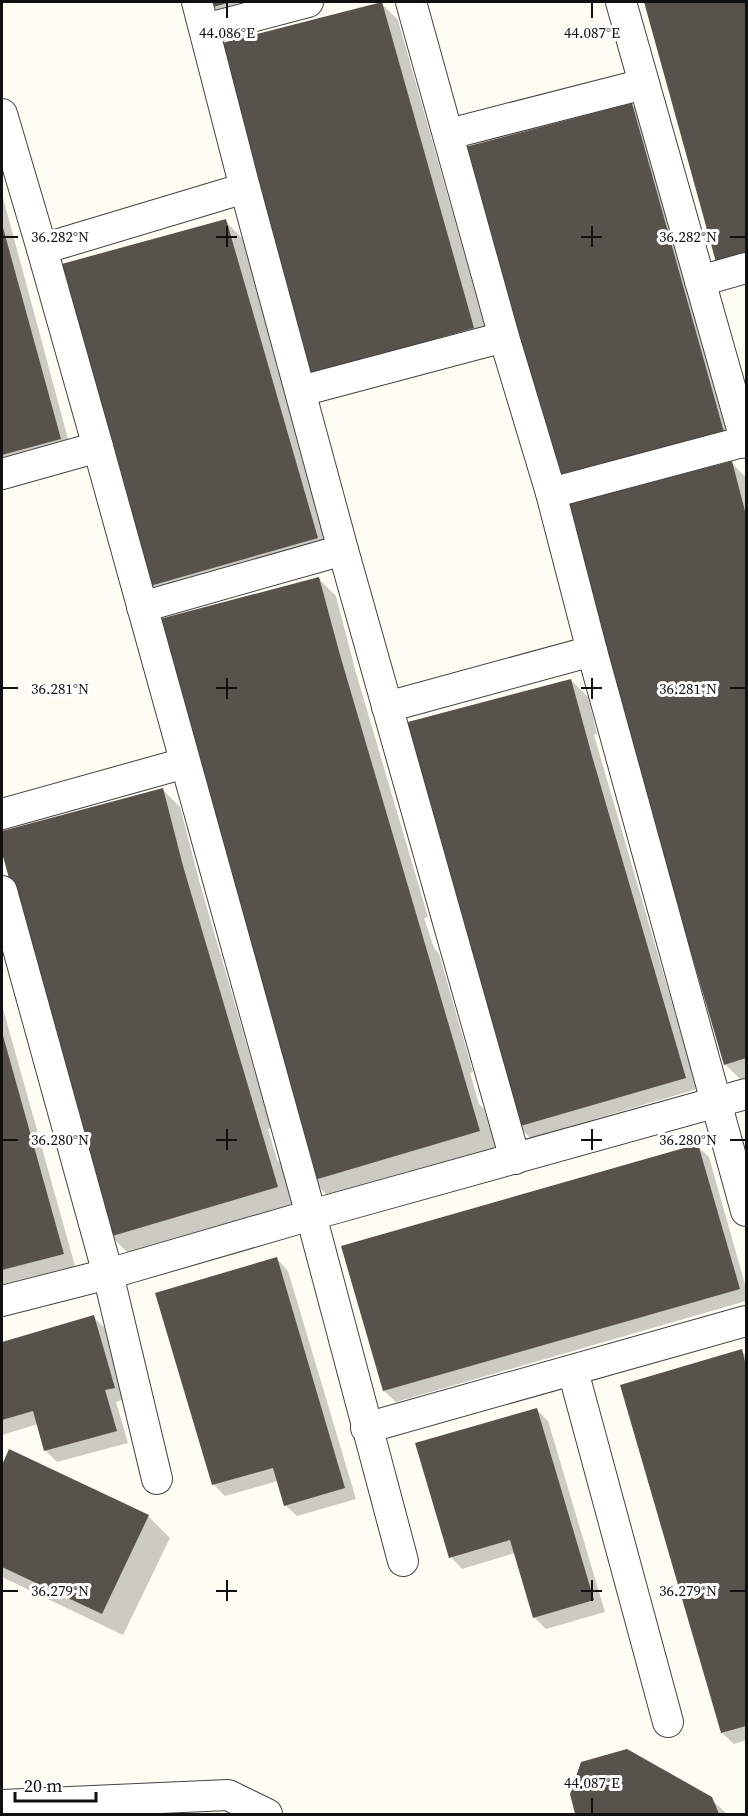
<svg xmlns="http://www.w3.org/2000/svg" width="748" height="1816" font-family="'Source Serif 4',serif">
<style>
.shadow{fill:#0003}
.building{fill:#58524d}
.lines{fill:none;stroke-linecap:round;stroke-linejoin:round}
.minor-casing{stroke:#434343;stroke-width:32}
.minor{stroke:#fff;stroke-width:30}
.ticks{fill:none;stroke:#101010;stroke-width:2}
.ticks-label{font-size:15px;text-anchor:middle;fill:#101010;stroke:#fff;stroke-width:6;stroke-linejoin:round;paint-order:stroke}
</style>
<rect width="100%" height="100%" fill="#fefdf4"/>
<g class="shadow">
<polygon points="205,2 308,2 224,25"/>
<polygon points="647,2 746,2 746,275 718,261"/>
<polygon points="381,3 398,20 490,345 325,392"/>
<polygon points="631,104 648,121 740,449 574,495"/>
<polygon points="2,194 71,450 2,469"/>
<polygon points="225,221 242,238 334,555 168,602 151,585"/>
<polygon points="732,463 746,478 746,1080 742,1081 725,1064"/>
<polygon points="319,579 336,596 356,673 428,917 424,918 434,948 439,954 473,1072 470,1073 479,1104 484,1109 496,1148 329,1197 312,1180"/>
<polygon points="571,680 588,697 597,734 594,735 697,1089 530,1138 519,1126"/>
<polygon points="163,790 180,807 200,884 271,1128 268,1129 277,1160 283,1165 294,1204 128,1253 111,1236 2,847 2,833"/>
<polygon points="2,1005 75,1266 2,1284"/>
<polygon points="697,1146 709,1157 746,1288 746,1301 396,1402 384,1391"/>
<polygon points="277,1259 288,1271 356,1499 297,1516 285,1505 278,1481 225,1496 213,1484"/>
<polygon points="93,1317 105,1328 125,1399 116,1402 128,1443 57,1462 46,1451 38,1424 2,1435 2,1343"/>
<polygon points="741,1351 746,1356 746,1740 734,1744 722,1733"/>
<polygon points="537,1410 548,1421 605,1612 546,1629 534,1617 515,1553 462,1569 451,1557 417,1444"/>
<polygon points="10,1451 148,1516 170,1538 123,1635 2,1577 2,1468"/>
<polygon points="572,1794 711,1799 727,1814 576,1814"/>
</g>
<g class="building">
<polygon points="204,2 231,2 206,9"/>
<polygon points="382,2 474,328 306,376 214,45"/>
<polygon points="644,2 746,2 746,253 716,262"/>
<polygon points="632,103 724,432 556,478 465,147"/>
<polygon points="226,219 318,538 150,586 58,265"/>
<polygon points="2,224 61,439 2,455"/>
<polygon points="732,461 746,515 746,1058 724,1065 656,833 565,505"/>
<polygon points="319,577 340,655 480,1131 311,1181 152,621"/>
<polygon points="571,679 592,756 686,1078 517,1127 404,723"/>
<polygon points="163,788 183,866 278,1187 109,1237 2,853 2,831"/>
<polygon points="2,1032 64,1254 2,1270"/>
<polygon points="698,1144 740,1289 383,1391 341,1246"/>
<polygon points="277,1257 345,1488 284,1506 273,1468 212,1485 155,1293"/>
<polygon points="94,1315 115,1388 105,1390 117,1431 44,1451 33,1411 2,1420 2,1342"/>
<polygon points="742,1349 746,1366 746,1726 721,1733 620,1385"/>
<polygon points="537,1408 594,1600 533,1618 510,1540 449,1558 415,1443"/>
<polygon points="9,1449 149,1515 102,1614 2,1567 2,1465"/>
<polygon points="627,1749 712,1797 719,1814 575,1814 570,1794 581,1762"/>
</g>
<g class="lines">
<g class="minor-casing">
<g id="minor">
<polyline points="197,2 245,188 343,550 515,1159"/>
<polyline points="411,2 504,337 551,493 592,651 746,1211"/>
<polyline points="621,2 746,443"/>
<polyline points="205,29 308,2"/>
<polyline points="2,114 42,249 98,447 311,1215 403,1561"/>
<polyline points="449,134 644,84"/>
<polyline points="42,249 245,188"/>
<polyline points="700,281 746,268"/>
<polyline points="301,391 504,337"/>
<polyline points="2,474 98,447"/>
<polyline points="551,493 746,441"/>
<polyline points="142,607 343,550"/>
<polyline points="387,707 592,651"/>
<polyline points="2,814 185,763"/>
<polyline points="2,891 108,1274 157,1479"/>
<polyline points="2,1301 108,1274 311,1215 746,1094"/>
<polyline points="573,1371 668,1722"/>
<polyline points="366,1428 746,1321"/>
<polyline points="2,1805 228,1795 267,1814"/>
</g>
</g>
<use href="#minor" class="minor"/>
</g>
<path class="ticks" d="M227 3V18M592 3V18M227 226V247M592 226V247M3 237H18M216 237H237M581 237H602M730 237H745M227 678V699M592 678V699M3 688H18M216 688H237M581 688H602M730 688H745M227 1129V1150M592 1129V1150M3 1140H18M216 1140H237M581 1140H602M730 1140H745M227 1580V1601M592 1580V1601M3 1591H18M216 1591H237M581 1591H602M730 1591H745M592 1798V1813"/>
<g class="ticks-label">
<text x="227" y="38">44.086°E</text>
<text x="592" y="38">44.087°E</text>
<text x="60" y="242">36.282°N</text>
<text x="688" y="242">36.282°N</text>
<text x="60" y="694">36.281°N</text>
<text x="688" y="694">36.281°N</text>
<text x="60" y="1145">36.280°N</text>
<text x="688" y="1145">36.280°N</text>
<text x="60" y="1596">36.279°N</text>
<text x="688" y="1596">36.279°N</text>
<text x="592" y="1788">44.087°E</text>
</g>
<rect width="748" height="1816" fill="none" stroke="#101010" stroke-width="6"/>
<path d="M15 1792v9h81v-9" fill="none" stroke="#101010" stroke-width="3"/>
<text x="24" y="1792" font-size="18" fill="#101010" stroke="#ffffff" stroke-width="4.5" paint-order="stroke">20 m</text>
</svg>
